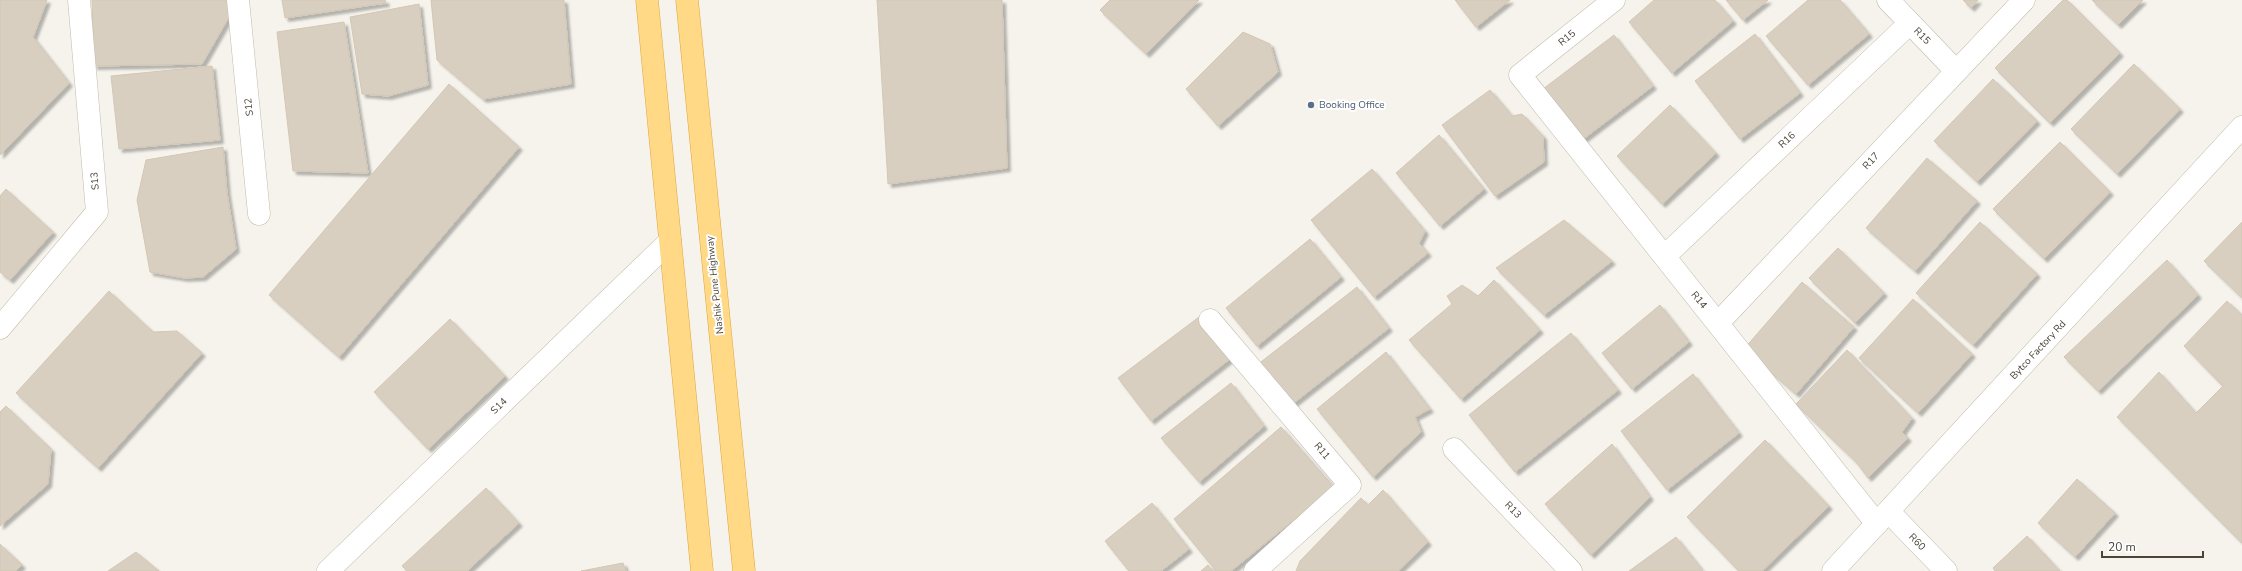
<svg xmlns="http://www.w3.org/2000/svg" width="2242" height="571" font-family="'Nunito Sans',sans-serif">
<style>
.building{fill:#d8cfc1;stroke:#d3c7b4;filter:url(#shadow)}
.lines{fill:none;stroke-linecap:round;stroke-linejoin:round}
.minor-casing{stroke:#c2bbae;stroke-width:23}
.trunk-casing{stroke:#e0a43c;stroke-width:23}
.minor{stroke:#fff;stroke-width:22}
.trunk{stroke:#ffd985;stroke-width:22}
.service-dot{fill:#5c6f8a;stroke:#fff;stroke-width:1.5}
.labels{text-anchor:middle;dominant-baseline:central;stroke-width:4;stroke-linejoin:round;paint-order:stroke}
.street-label{font-size:10px;fill:#4b4439;stroke:#fff}
.service-label{font-size:10px;fill:#4e5e75;stroke:#fff;text-anchor:start}
</style>
<defs>
<filter id="shadow"><feDropShadow dx="3.5" dy="3.5" stdDeviation="1" flood-color="#0004"/></filter>
</defs>
<rect width="100%" height="100%" fill="#f6f3ec"/>
<g class="building">
<polygon points="0,0 47,0 33,37 69,83 0,155"/>
<polygon points="92,0 232,0 233,10 202,64 94,66"/>
<polygon points="282,0 385,0 386,3 285,18"/>
<polygon points="431,0 564,0 571,84 483,99 437,60"/>
<polygon points="877,0 1002,0 1007,168 888,184"/>
<polygon points="1110,0 1199,0 1146,54 1100,10"/>
<polygon points="1455,0 1510,0 1476,27"/>
<polygon points="1654,0 1715,0 1733,21 1672,73 1629,22"/>
<polygon points="1726,0 1768,0 1743,20"/>
<polygon points="1808,0 1840,0 1869,34 1808,85 1766,36"/>
<polygon points="1963,0 1978,0 1971,8"/>
<polygon points="2063,0 2067,0 2120,53 2050,123 1995,68"/>
<polygon points="2092,0 2143,0 2118,25"/>
<polygon points="419,4 428,85 388,96 362,94 350,17"/>
<polygon points="344,22 368,173 293,171 277,32"/>
<polygon points="1243,32 1270,44 1278,72 1218,126 1186,89"/>
<polygon points="1755,34 1800,93 1740,139 1695,81"/>
<polygon points="1614,35 1653,86 1582,140 1543,89"/>
<polygon points="2134,64 2180,109 2117,174 2071,129"/>
<polygon points="212,66 220,140 119,149 111,76"/>
<polygon points="1993,79 2037,121 1977,182 1934,141"/>
<polygon points="449,84 519,147 339,357 269,295"/>
<polygon points="1490,90 1512,116 1522,114 1543,136 1544,162 1495,196 1442,125"/>
<polygon points="1670,105 1716,153 1662,204 1617,156"/>
<polygon points="1439,135 1484,189 1440,226 1396,173"/>
<polygon points="2060,142 2110,192 2044,259 1993,209"/>
<polygon points="223,147 227,193 236,249 203,277 185,278 150,272 137,200 146,160"/>
<polygon points="1927,158 1977,201 1915,271 1866,228"/>
<polygon points="1372,169 1425,231 1419,243 1428,253 1374,297 1311,220"/>
<polygon points="6,189 53,232 10,280 0,272 0,196"/>
<polygon points="1564,220 1612,261 1544,315 1496,268"/>
<polygon points="1980,222 2037,274 1973,345 1916,293"/>
<polygon points="2242,222 2242,298 2204,261"/>
<polygon points="1310,239 1341,277 1257,346 1226,308"/>
<polygon points="1838,248 1884,293 1855,323 1809,278"/>
<polygon points="2167,260 2198,295 2098,391 2064,357"/>
<polygon points="1494,280 1540,330 1461,399 1409,340 1452,304 1447,296 1462,285 1478,296"/>
<polygon points="1802,282 1854,327 1796,394 1744,349"/>
<polygon points="1357,287 1389,328 1290,406 1257,365"/>
<polygon points="109,291 153,332 177,331 202,353 98,468 16,393"/>
<polygon points="1913,299 1972,354 1918,413 1859,358"/>
<polygon points="2227,301 2242,315 2242,543 2117,417 2159,372 2196,413 2223,386 2184,346"/>
<polygon points="1660,305 1689,342 1632,389 1602,353"/>
<polygon points="1203,314 1235,355 1151,421 1118,378"/>
<polygon points="450,319 505,376 428,449 374,392"/>
<polygon points="1571,333 1618,390 1515,472 1469,415"/>
<polygon points="1847,350 1912,418 1902,432 1908,438 1868,478 1857,463 1796,404"/>
<polygon points="1386,352 1430,409 1415,417 1421,432 1373,477 1317,409"/>
<polygon points="1693,374 1739,433 1667,490 1621,431"/>
<polygon points="1231,383 1264,426 1199,482 1161,438"/>
<polygon points="6,406 51,449 48,484 0,526 0,412"/>
<polygon points="1281,427 1334,487 1231,571 1216,571 1174,519"/>
<polygon points="1765,440 1829,506 1762,571 1739,571 1687,517"/>
<polygon points="1612,444 1650,497 1591,555 1545,504"/>
<polygon points="2077,479 2115,513 2075,557 2038,523"/>
<polygon points="486,488 519,523 467,571 407,571 402,566"/>
<polygon points="1383,490 1428,542 1398,571 1296,571 1300,561 1361,498 1368,505"/>
<polygon points="1152,503 1189,549 1161,571 1129,571 1105,541"/>
<polygon points="2027,536 2060,571 1995,571 1993,568"/>
<polygon points="1676,537 1703,571 1629,571"/>
<polygon points="0,544 22,565 16,571 0,571"/>
<polygon points="136,552 159,571 108,571"/>
<polygon points="623,563 626,571 581,571"/>
<polygon points="1208,565 1213,571 1201,571"/>
</g>
<g class="lines">
<g class="minor-casing">
<g id="minor">
<polyline points="238,0 259,214"/>
<polyline points="1614,0 1520,75 1877,524"/>
<polyline points="1888,0 1956,71"/>
<polyline points="1665,256 1910,23"/>
<polyline points="1210,320 1350,485 1255,571"/>
<polyline points="1718,323 2024,0"/>
<polyline points="0,328 97,212 79,0"/>
<polyline points="1454,449 1571,571"/>
<polyline points="1889,512 1946,571"/>
<polyline points="328,571 670,241"/>
<polyline points="1833,571 2242,127"/>
</g>
</g>
<g class="trunk-casing">
<g id="trunk">
<polyline points="647,0 702,571"/>
<polyline points="687,0 744,571"/>
</g>
</g>
<use href="#minor" class="minor"/>
<use href="#trunk" class="trunk"/>
</g>
<circle class="service-dot" cx="1311" cy="105" r="4"/>
<g class="labels">
<g class="street-label">
<text transform="translate(1922 36) rotate(46)">R15</text>
<text transform="translate(1567 38) rotate(-39)">R15</text>
<text transform="translate(249 107) rotate(-96)">S12</text>
<text transform="translate(1787 140) rotate(-43)">R16</text>
<text transform="translate(1871 161) rotate(-47)">R17</text>
<text transform="translate(95 181) rotate(-95)">S13</text>
<text transform="translate(715 285) rotate(-96)">Nashik Pune Highway</text>
<text transform="translate(1699 300) rotate(51)">R14</text>
<text transform="translate(2038 350) rotate(-47)">Bytco Factory Rd</text>
<text transform="translate(499 406) rotate(-44)">S14</text>
<text transform="translate(1322 451) rotate(50)">R11</text>
<text transform="translate(1513 510) rotate(46)">R13</text>
<text transform="translate(1917 542) rotate(46)">R60</text>
</g>
<g class="service-label">
<text x="1319" y="105">Booking Office</text>
</g>
</g>
<path d="M2102 551v6h101v-6" fill="none" stroke="#4b4439" stroke-width="2"/>
<text x="2108" y="551" font-size="12" fill="#4b4439" stroke="#ffffff" stroke-width="3" paint-order="stroke">20 m</text>
</svg>
